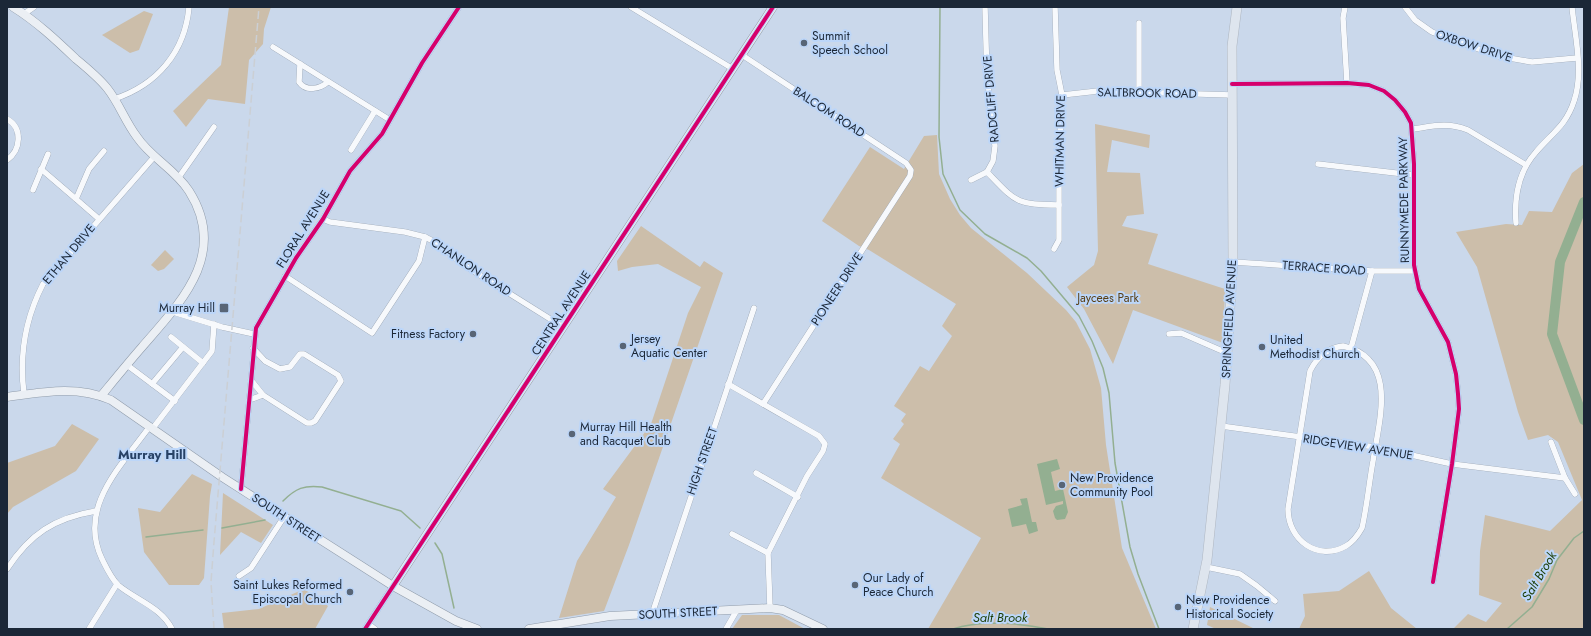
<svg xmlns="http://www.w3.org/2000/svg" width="1591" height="636" font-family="Jost,sans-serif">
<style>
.green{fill:#ccbeaa}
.water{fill:#93af91}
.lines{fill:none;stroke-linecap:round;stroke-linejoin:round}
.stream{stroke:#93af91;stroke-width:1.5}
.river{stroke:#93af91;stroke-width:10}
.street-casing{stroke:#909cab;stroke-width:6}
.secondary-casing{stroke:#909cab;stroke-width:9}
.primary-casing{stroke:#aeb6c1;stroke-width:10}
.street{stroke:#f7f9fc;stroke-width:5.5}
.secondary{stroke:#ebeff4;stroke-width:8}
.primary{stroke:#dee5ee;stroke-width:9}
.rail{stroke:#cbcfd4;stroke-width:1.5;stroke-dasharray:8 4;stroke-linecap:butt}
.cycleway-casing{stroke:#bcd6f9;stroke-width:6}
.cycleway{stroke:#d6006c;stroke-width:4}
.poi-dot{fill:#586576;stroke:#bcd6f9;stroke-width:1.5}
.labels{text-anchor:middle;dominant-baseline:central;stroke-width:4;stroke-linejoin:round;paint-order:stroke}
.poi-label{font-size:12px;fill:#1b2737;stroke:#bcd6f9;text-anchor:start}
.street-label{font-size:12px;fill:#1b2737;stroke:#bcd6f9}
.park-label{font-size:12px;fill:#593f15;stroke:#bcd6f9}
.neighbourhood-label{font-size:13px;font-weight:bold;fill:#284266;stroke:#bcd6f9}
.water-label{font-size:13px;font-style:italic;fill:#1a3c04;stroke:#bcd6f9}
</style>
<rect width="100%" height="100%" fill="#cad8eb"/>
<g class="green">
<polygon points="229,7 271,7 264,29 263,44 249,60 245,104 208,99 186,127 173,111 221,65"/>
<polygon points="144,11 153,14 139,50 130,53 102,35"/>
<polygon points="1095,124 1150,135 1149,148 1112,140 1107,172 1140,173 1144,214 1127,216 1122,226 1158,234 1148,264 1225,289 1223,343 1133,310 1113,364 1084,309 1067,287 1094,265 1098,251"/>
<polygon points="937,135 939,174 950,199 960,215 971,228 1027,273 1066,310 1076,322 1090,349 1101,388 1106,445 1122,548 1156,629 928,629 981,538 881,478 900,444 893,439 904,424 901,421 906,414 894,406 920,366 929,371 952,336 942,326 956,304 869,250 859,246 822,221 870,147 904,169 924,136"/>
<polygon points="1584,164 1584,629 1453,629 1468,614 1486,622 1502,603 1479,595 1480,551 1485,515 1550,531 1582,500 1558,442 1548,435 1528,440 1518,412 1477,267 1456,232 1506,224 1522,225 1529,211 1552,212 1572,173"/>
<polygon points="641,226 700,267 704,261 723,273 629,545 604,611 559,618 577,561 616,497 603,489 651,424 688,313 701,287 658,264 632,267 618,271 617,261"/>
<polygon points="165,250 174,259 164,269 158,271 151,265"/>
<polygon points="72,424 99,439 76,471 13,507 7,514 7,463 55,446"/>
<polygon points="192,474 212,484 210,496 204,578 199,585 169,585 144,552 138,508 160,512"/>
<polygon points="223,493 273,525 261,543 241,532 220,555"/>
<polygon points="1369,571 1391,608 1417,629 1299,629 1305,616 1303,594 1339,591"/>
<polygon points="304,589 328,606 315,629 224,629 222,613 259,609"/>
<polygon points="1210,607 1255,629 1216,629 1207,625"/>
<polygon points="742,615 779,615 805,629 732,629"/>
</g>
<g class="water">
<polygon points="1057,459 1060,469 1051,472 1055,491 1063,489 1068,512 1065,519 1057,520 1055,518 1053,511 1056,506 1063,504 1063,501 1046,505 1037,464"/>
<polygon points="1027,498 1032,522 1036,522 1038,531 1029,534 1026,524 1012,527 1008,509 1022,505 1020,499"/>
</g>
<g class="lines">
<g class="stream">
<polyline points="940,7 939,137 943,174 960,210 985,234 1027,258 1041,271 1079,316 1092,341 1103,368 1109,393 1115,463 1130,547 1138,574 1159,629"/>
<path d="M283 501C296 488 304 485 322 487L401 511 420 528"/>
<polyline points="222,528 265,520"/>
<polyline points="146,537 203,530"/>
<polyline points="435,543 442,554 454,608"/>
<path d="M953 629C979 620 1021 623 1048 629"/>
<polyline points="1507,629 1532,607 1549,579 1557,560 1574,538 1584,531"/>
</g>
<polyline class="river" points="1584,202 1560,262 1552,334 1584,420"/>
<g class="street-casing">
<g id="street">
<polyline points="631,7 733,69"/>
<polyline points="1345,7 1343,18 1347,83"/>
<polyline points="1405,7 1415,20 1432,32 1498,56 1532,62 1577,58"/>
<polyline points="24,14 34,7"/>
<polyline points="273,47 390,120"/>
<polyline points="742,55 906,163 911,170 910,176 763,404"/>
<path d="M300 64 299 82C306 92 320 89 328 82"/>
<polyline points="1232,84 1347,83 1369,85 1384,91 1395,100 1405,112 1411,123 1414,164 1414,265 1419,289 1448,342 1456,374 1458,394 1459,409 1452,464 1433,582"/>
<polyline points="1139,92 1139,23"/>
<polyline points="1062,95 1098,91 1232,95"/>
<path d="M114 99C157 85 185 52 189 7"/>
<path d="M7 119C23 128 21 150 7 160"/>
<path d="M1413 129C1434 126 1447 122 1468 130L1526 165"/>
<polyline points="351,150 375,111"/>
<polyline points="1318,164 1413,175"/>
<polyline points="41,169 76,199"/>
<path d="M987 172C1017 203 1015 204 1059 205"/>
<polyline points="179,177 214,127"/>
<polyline points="971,180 987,172 993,161 995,146 987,78 985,7"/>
<polyline points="33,190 48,154"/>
<polyline points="99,219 76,199 89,169 104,151"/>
<polyline points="323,219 330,222 405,232 425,237 435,242 467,267 563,327"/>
<path d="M1516 223C1514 197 1518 172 1536 152 1551 134 1566 126 1574 101 1584 72 1575 37 1572 7"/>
<polyline points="1054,249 1059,240 1059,158 1062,95 1057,70 1055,7"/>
<polyline points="1233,262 1372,271 1415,271"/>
<polyline points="285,276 372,333 419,261 425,237"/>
<polyline points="173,312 222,327 254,334"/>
<polyline points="1169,334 1181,333 1227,353"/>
<polyline points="171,337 203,363"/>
<path d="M1343 346C1399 359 1379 420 1373 461 1369 483 1367 506 1362 528 1358 535 1353 542 1346 546 1318 562 1288 540 1288 509L1310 371C1317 357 1327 348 1343 346Z"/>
<polyline points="1351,348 1372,271"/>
<polyline points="127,365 175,401"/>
<polyline points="251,380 263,395"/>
<polyline points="152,384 183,347"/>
<polyline points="728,384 819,436 825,444 823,451 807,476 768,553 770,608"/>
<path d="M24 394C19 355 25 319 43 284L154 157"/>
<polyline points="249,400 263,395 307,423 311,423 315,421 341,381 338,375 304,354 300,354 290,367 280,369 265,361 253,348"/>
<path d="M150 426C122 465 77 507 102 559 106 567 111 578 118 585 136 600 161 607 172 629"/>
<polyline points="1221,426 1375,447 1452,464 1565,478"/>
<polyline points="153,428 212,351 214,324"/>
<polyline points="1551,442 1565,478 1575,494"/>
<polyline points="756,473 798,497"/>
<polyline points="241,489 256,328 296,258 323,219 350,171 382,134 422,63 459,7"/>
<polyline points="732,534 768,553"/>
<polyline points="1206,567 1240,574 1257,586 1275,601"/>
<path d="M7 569C30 534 54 518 96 511"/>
<polyline points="239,576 251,568 284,517"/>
<polyline points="652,614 754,308"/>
<polyline points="368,624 375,629"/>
<polyline points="89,629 117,584"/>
<polyline points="365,629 393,586"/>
<polyline points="726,629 737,610"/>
</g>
</g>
<g class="secondary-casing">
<g id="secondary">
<path d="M13 7C37 22 56 40 76 59 87 68 98 77 107 88 119 103 125 121 137 137 151 158 175 169 189 191 229 254 181 302 142 347 128 363 115 379 101 396"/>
<path d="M7 397C43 392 77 385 111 400L222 477 393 586 456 621 477 629"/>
<polyline points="393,586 773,7"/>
<polyline points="529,629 610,616 770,608 783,610 823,629"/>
</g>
</g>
<g class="primary-casing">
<polyline id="primary" points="1193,629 1207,560 1225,385 1233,262 1232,46 1237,7"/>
</g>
<use href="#street" class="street"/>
<use href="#secondary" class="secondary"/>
<use href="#primary" class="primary"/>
<polyline class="rail" points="214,629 211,582 214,542 259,7"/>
<g class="cycleway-casing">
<g id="cycleway">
<polyline points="1232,84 1347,83 1369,85 1384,91 1395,100 1405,112 1411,123 1414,164 1414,265 1419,289 1448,342 1456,374 1458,394 1459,409 1452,464 1433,582"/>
<polyline points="241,489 256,328 296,258 323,219 350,171 382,134 422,63 459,7"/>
<polyline points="365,629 773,7"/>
</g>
</g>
<use href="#cycleway" class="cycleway"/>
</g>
<g class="poi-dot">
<circle cx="804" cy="43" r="4"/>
<rect x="219" y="303" width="10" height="10" rx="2"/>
<circle cx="473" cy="334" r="4"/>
<circle cx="623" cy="346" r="4"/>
<circle cx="1262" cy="347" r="4"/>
<circle cx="572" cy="434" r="4"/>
<circle cx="1062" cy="485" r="4"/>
<circle cx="855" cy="585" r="4"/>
<circle cx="350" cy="592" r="4"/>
<circle cx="1178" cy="607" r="4"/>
</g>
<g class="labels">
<g class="poi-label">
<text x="812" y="36">Summit<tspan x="812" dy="14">Speech School</tspan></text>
<text x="215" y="308" text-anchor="end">Murray Hill</text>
<text x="465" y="334" text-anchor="end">Fitness Factory</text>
<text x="631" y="339">Jersey<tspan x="631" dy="14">Aquatic Center</tspan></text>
<text x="1270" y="340">United<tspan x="1270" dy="14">Methodist Church</tspan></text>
<text x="580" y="427">Murray Hill Health<tspan x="580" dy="14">and Racquet Club</tspan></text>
<text x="1070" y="478">New Providence<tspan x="1070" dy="14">Community Pool</tspan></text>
<text x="863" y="578">Our Lady of<tspan x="863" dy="14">Peace Church</tspan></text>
<text x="342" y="585" text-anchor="end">Saint Lukes Reformed<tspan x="342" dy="14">Episcopal Church</tspan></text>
<text x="1186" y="600">New Providence<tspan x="1186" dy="14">Historical Society</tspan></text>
</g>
<g class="street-label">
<text transform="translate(1474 46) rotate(18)">OXBOW DRIVE</text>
<text transform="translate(1147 93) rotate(1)">SALTBROOK ROAD</text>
<text transform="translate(991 99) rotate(-95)">RADCLIFF DRIVE</text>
<text transform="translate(829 112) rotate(33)">BALCOM ROAD</text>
<text transform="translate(1060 141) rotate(-89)">WHITMAN DRIVE</text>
<text transform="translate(1404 200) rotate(-91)">RUNNYMEDE PARKWAY</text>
<text transform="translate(303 229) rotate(-58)">FLORAL AVENUE</text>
<text transform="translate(69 254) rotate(-50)">ETHAN DRIVE</text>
<text transform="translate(471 267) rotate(34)">CHANLON ROAD</text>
<text transform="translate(1324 268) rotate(4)">TERRACE ROAD</text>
<text transform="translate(837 289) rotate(-57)">PIONEER DRIVE</text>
<text transform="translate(561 313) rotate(-57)">CENTRAL AVENUE</text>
<text transform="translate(1229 319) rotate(-87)">SPRINGFIELD AVENUE</text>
<text transform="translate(1358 447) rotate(9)">RIDGEVIEW AVENUE</text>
<text transform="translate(702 461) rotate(-71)">HIGH STREET</text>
<text transform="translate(286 518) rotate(33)">SOUTH STREET</text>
<text transform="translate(678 613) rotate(-3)">SOUTH STREET</text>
</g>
<g class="park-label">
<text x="1108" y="298">Jaycees Park</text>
</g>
<g class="neighbourhood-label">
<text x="152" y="454">Murray Hill</text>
</g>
<g class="water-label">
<text transform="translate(1539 576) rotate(-59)">Salt Brook</text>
<text x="1000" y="617">Salt Brook</text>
</g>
</g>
<rect width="1591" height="636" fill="none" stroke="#1b2737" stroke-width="16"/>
</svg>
